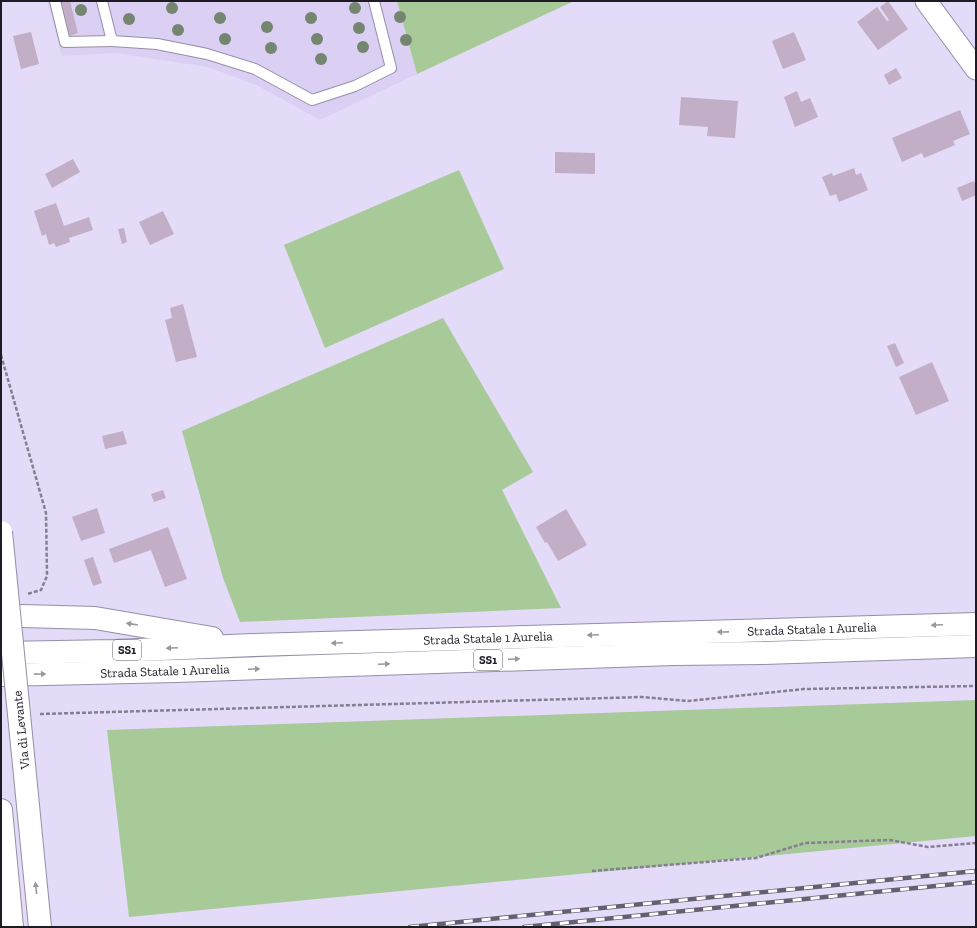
<svg xmlns="http://www.w3.org/2000/svg" width="977" height="928" font-family="'Zilla Slab',serif">
<style>
.built{fill:#dbd0f3}
.green{fill:#a8c998}
.building{fill:#c2aec6}
.lines{fill:none;stroke-linecap:round;stroke-linejoin:round}
.service-casing{stroke:#968ea8;stroke-width:12}
.minor-casing{stroke:#968ea8;stroke-width:23}
.secondary-casing{stroke:#968ea8;stroke-width:24}
.trunk-casing{stroke:#968ea8;stroke-width:24}
.path{stroke:#857f93;stroke-width:2.5;stroke-dasharray:4 2;stroke-linecap:butt}
.service{stroke:#fff;stroke-width:10}
.minor{stroke:#fff;stroke-width:21}
.secondary{stroke:#fff;stroke-width:22}
.trunk{stroke:#fff;stroke-width:22}
.rail-casing{stroke:#656071;stroke-width:4.5}
.rail{stroke:#fff;stroke-width:3;stroke-dasharray:9;stroke-linecap:butt}
.secondary-bridge-casing{stroke:#968ea8;stroke-width:24;stroke-linecap:butt}
.secondary-bridge{stroke:#fff;stroke-width:22}
.tree{fill:#748570}
.oneway{fill:#9a989d}
.labels{text-anchor:middle;dominant-baseline:central;stroke-width:3.5;stroke-linejoin:round;paint-order:stroke}
.shield{fill:#fff;stroke:#625f66;stroke-width:1}
.shield-label{font-size:12px;font-weight:bold;fill:#1e1b25}
.street-label{font-size:13px;fill:#1e1b25;stroke:#fff}
</style>
<rect width="100%" height="100%" fill="#e3dbf7"/>
<polygon class="built" points="47,1 397,1 417,74 320,120 256,85 208,67 115,53 62,56"/>
<g class="green">
<polygon points="397,1 574,1 417,74"/>
<polygon points="459,170 504,269 325,348 284,245"/>
<polygon points="443,318 533,472 502,490 561,608 240,622 223,578 182,431"/>
<polygon points="976,700 976,836 129,917 107,730"/>
</g>
<g class="building">
<polygon points="60,1 70,1 78,33 69,36"/>
<polygon points="888,1 908,29 878,50 857,22 877,7 887,21 889,20 880,7"/>
<polygon points="31,32 39,64 21,69 13,36"/>
<polygon points="794,32 806,60 783,69 772,41"/>
<polygon points="896,68 902,78 889,85 884,75"/>
<polygon points="797,91 801,102 810,98 818,117 795,127 784,97"/>
<polygon points="681,97 738,101 735,138 707,136 708,127 679,125"/>
<polygon points="960,110 970,134 953,141 955,145 924,158 922,153 902,162 892,138"/>
<polygon points="555,152 595,153 595,174 555,173"/>
<polygon points="73,159 80,172 52,188 45,174"/>
<polygon points="854,168 856,175 861,173 868,190 839,202 836,194 830,196 822,177 832,173 833,176"/>
<polygon points="974,181 976,186 976,195 962,201 957,188"/>
<polygon points="56,203 64,226 89,217 93,230 69,238 70,242 56,247 54,243 49,245 46,234 42,236 34,211"/>
<polygon points="163,211 174,234 150,245 139,222"/>
<polygon points="124,228 127,242 122,244 118,229"/>
<polygon points="183,304 197,357 176,362 165,320 172,318 170,308"/>
<polygon points="895,343 904,363 896,367 887,346"/>
<polygon points="932,362 949,401 916,415 899,377"/>
<polygon points="123,431 127,444 105,449 102,436"/>
<polygon points="163,490 166,498 154,502 151,494"/>
<polygon points="97,508 105,533 81,541 72,517"/>
<polygon points="566,509 587,545 558,561 547,542 545,543 536,527"/>
<polygon points="168,527 187,579 165,587 151,550 114,563 109,549"/>
<polygon points="93,557 102,583 93,586 84,560"/>
</g>
<g class="lines">
<g class="service-casing">
<g id="service">
<polyline points="55,1 65,42 112,41"/>
<polyline points="102,1 112,41 157,44 207,54 255,69 312,100 355,86 391,68 374,1"/>
</g>
</g>
<g class="minor-casing">
<polyline id="minor" points="926,1 976,69"/>
</g>
<g class="secondary-casing">
<polyline id="secondary" points="1,810 12,927"/>
</g>
<g class="trunk-casing">
<g id="trunk">
<polyline points="22,616 95,618 212,638"/>
<polyline points="1,653 115,651 253,645 976,624"/>
<polyline points="1,675 176,671 673,654 764,653 976,646"/>
</g>
</g>
<g class="path">
<polyline points="1,355 46,513 47,576 41,590 27,594"/>
<polyline points="40,714 642,697 688,701 804,689 976,686"/>
<polyline points="592,871 756,858 805,843 890,840 928,847 976,843"/>
</g>
<use href="#service" class="service"/>
<use href="#minor" class="minor"/>
<use href="#secondary" class="secondary"/>
<use href="#trunk" class="trunk"/>
<g class="rail-casing">
<g id="rail">
<polyline points="410,927 976,871"/>
<polyline points="524,927 976,882"/>
</g>
</g>
<use href="#rail" class="rail"/>
<g class="secondary-bridge-casing">
<polyline id="secondary-bridge" points="1,532 40,927"/>
</g>
<use href="#secondary-bridge" class="secondary-bridge"/>
</g>
<g class="tree">
<circle cx="172" cy="8" r="6"/>
<circle cx="355" cy="8" r="6"/>
<circle cx="81" cy="10" r="6"/>
<circle cx="400" cy="17" r="6"/>
<circle cx="220" cy="18" r="6"/>
<circle cx="311" cy="18" r="6"/>
<circle cx="129" cy="19" r="6"/>
<circle cx="267" cy="27" r="6"/>
<circle cx="359" cy="28" r="6"/>
<circle cx="178" cy="30" r="6"/>
<circle cx="225" cy="39" r="6"/>
<circle cx="317" cy="39" r="6"/>
<circle cx="406" cy="40" r="6"/>
<circle cx="363" cy="47" r="6"/>
<circle cx="271" cy="48" r="6"/>
<circle cx="321" cy="59" r="6"/>
</g>
<defs><path id="oneway-solid" d="M-6-.8H1V-3.2L6.5 0L1 3.2V.8H-6Z"/></defs>
<g class="oneway">
<use href="#oneway-solid" transform="translate(132 624) rotate(-171)"/>
<use href="#oneway-solid" transform="translate(937 625) rotate(178)"/>
<use href="#oneway-solid" transform="translate(723 632) rotate(179)"/>
<use href="#oneway-solid" transform="translate(593 635) rotate(178)"/>
<use href="#oneway-solid" transform="translate(337 643) rotate(178)"/>
<use href="#oneway-solid" transform="translate(172 648) rotate(178)"/>
<use href="#oneway-solid" transform="translate(514 659) rotate(-2)"/>
<use href="#oneway-solid" transform="translate(384 664) rotate(-2)"/>
<use href="#oneway-solid" transform="translate(254 669) rotate(-2)"/>
<use href="#oneway-solid" transform="translate(40 674) rotate(-1)"/>
<use href="#oneway-solid" transform="translate(36 888) rotate(-96)"/>
</g>
<g class="labels">
<g class="shield">
<rect x="113" y="640" width="28" height="20" rx="3"/>
<rect x="474" y="650" width="28" height="20" rx="3"/>
</g>
<g class="shield-label">
<text x="127" y="650">SS1</text>
<text x="488" y="660">SS1</text>
</g>
<g class="street-label">
<text transform="translate(812 629) rotate(-2)">Strada Statale 1 Aurelia</text>
<text transform="translate(488 638) rotate(-2)">Strada Statale 1 Aurelia</text>
<text transform="translate(165 671) rotate(-2)">Strada Statale 1 Aurelia</text>
<text transform="translate(21 730) rotate(-96)">Via di Levante</text>
</g>
</g>
<rect width="977" height="928" fill="none" stroke="#1e1b25" stroke-width="4"/>
</svg>
